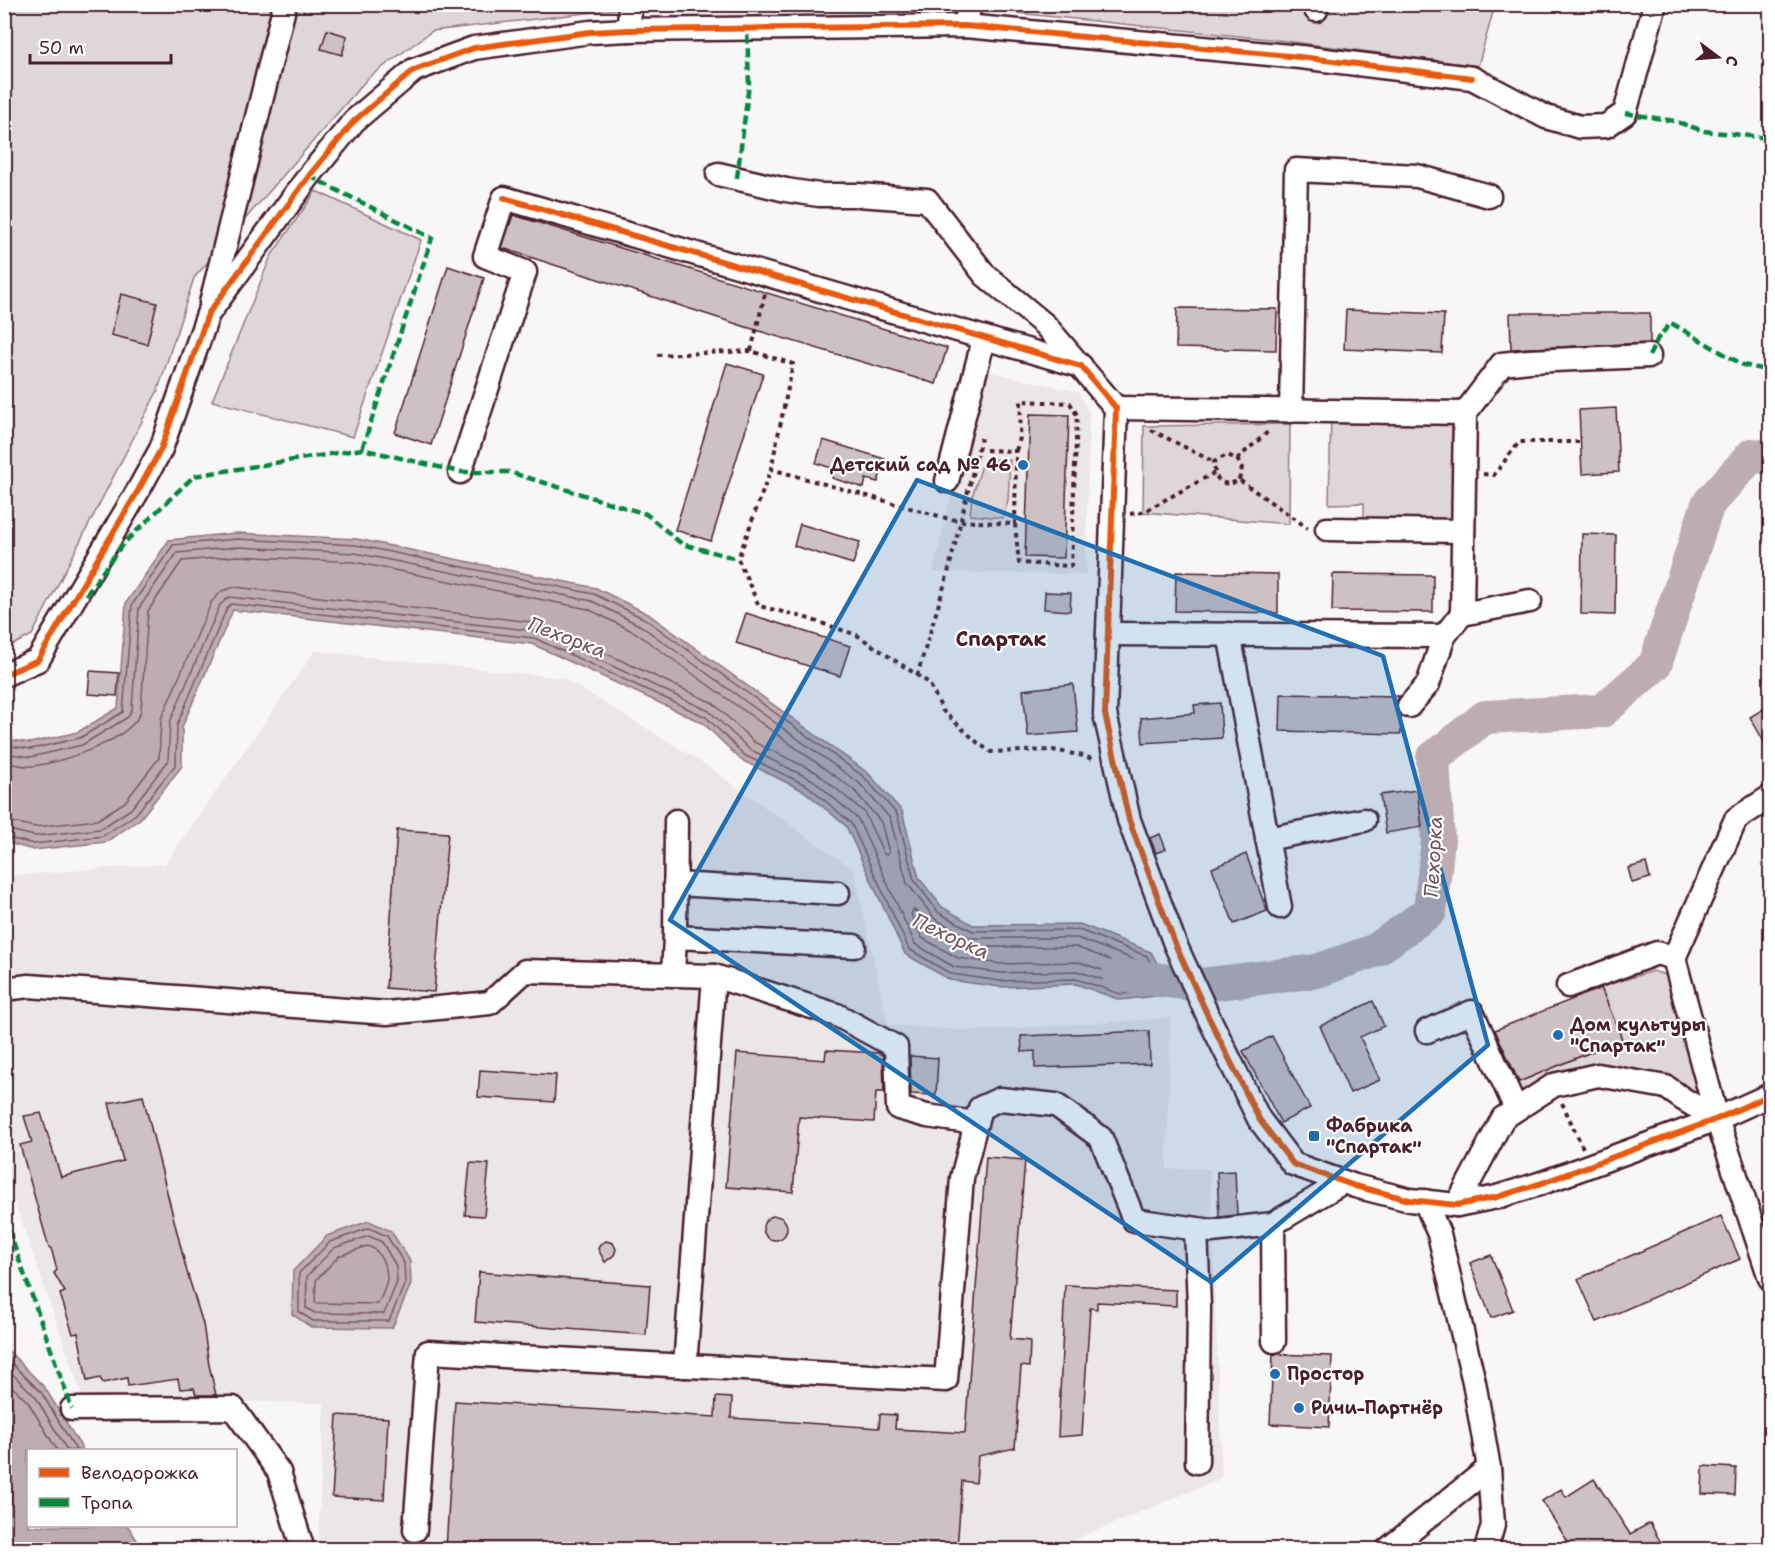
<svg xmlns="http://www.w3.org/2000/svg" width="1775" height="1554" font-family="'Shantell Sans',sans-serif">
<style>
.built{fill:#ebe6e8}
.green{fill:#ded6d9;stroke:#947a82;stroke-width:1.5}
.water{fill:#bdadb0;stroke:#8f747b;stroke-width:1.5}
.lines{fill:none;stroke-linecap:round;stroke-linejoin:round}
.shore{stroke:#785860;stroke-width:1.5}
.river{stroke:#bdadb0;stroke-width:34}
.building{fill:#cdc1c4;stroke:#4a1f2b;stroke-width:1.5}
.minor-casing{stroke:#4a1f2b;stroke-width:27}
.path{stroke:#4a1f2b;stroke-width:4;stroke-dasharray:4.5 4.5;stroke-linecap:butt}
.minor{stroke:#fff;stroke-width:22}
.quiet{stroke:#00873e;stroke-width:4.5;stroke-dasharray:9 4.5;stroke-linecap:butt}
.cycleway-casing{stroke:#fff;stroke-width:10}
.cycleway{stroke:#e8590c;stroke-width:6}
.marked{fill:#1f6fb2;fill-opacity:0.2;stroke:#1f6fb2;stroke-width:4.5;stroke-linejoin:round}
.poi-dot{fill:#1f6fb2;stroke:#fff;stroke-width:2}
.labels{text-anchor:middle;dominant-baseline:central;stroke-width:4.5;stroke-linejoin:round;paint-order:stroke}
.poi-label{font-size:18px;font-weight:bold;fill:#4a1f2b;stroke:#fff;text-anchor:start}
.water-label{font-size:20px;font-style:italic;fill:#72515a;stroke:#fff}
.quarter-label{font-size:21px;font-weight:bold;fill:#4a1f2b;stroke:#fff}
</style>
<rect width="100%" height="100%" fill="#f8f6f7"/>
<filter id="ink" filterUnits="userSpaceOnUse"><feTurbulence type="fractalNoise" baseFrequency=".0167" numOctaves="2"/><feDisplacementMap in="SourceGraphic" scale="12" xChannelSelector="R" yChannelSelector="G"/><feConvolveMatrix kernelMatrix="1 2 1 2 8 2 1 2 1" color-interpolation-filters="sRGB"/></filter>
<g filter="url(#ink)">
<g class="built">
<polygon points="981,370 1078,392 1089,413 1086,574 933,572"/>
<polygon points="315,651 563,678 695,758 854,870 888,1025 975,1031 1170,1018 1167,1169 1210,1169 1222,1478 1052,1549 318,1549 324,1403 83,1398 5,1174 4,876 165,864"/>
</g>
<g class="green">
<polygon points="5,5 1495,5 1478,66 1278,40 969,8 629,8 432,31 368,78 194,278 158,390 32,635 5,649"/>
<polygon points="316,191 421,240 353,437 212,401 271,256"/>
<polygon points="1331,411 1465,413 1463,531 1364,530 1364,503 1329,504"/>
<polygon points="1290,424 1289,524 1143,512 1144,426"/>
<polygon points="984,459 1010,460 1008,500 1003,518 970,515 972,497"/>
<polygon points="1653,971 1680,980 1709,1088 1683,1099 1598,1075 1525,1104 1516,1083 1622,1039 1601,987"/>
</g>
<g class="water">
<polygon points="236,533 357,539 596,588 648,614 868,773 902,811 919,878 942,907 973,925 1080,924 1151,952 1174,994 1120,1000 1076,984 1000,987 950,980 905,954 846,826 804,791 741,760 703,723 532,644 233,610 182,727 182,766 140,819 106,842 33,850 5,842 5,739 30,743 78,732 118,708 126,603 169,540"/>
<polygon points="369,1221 391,1231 410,1261 411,1284 392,1328 311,1327 292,1314 293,1271 327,1236"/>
<polygon points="5,1347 45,1388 83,1450 28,1450 28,1526 128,1526 140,1545 140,1549 5,1549"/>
</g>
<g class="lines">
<g class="shore">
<polyline points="4,745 31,749 80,738 123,712 132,605 173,545 237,539 356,545 594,594 645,619 864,777 897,814 914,880 939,913 973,931 1079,930 1147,956 1163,987 1160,990 1121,994 1076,979 1000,981 951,974 909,949 851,823 808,786 744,755 706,717 534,638 231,604 227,608 177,725 176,764 136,814 103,836 34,844 4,837"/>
<polyline points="4,753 31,757 82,745 128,717 132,709 139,608 177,553 237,547 355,553 592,601 641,626 859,783 890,818 907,883 935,919 970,938 1077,938 1141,962 1151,981 1148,983 1122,986 1077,971 1001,973 954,967 915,944 858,819 813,780 749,749 709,711 537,631 229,597 220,605 170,722 168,761 131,809 100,829 35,836 4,829"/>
<path d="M4 762C13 764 23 767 32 766 60 763 134 740 141 710L148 611 182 561 237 556 354 562 588 609 636 633 853 789 881 822 889 852 887 855 884 854 864 812 816 772 754 742 713 703 540 623 235 587 222 591 212 601 161 719 159 758 125 802 97 820 35 827 4 820"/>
<polygon points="913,910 916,911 930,927 968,947 1076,947 1134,969 1136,974 1134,976 1123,977 1078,962 1001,964 958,958 922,938 911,914"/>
<polygon points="369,1228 387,1236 404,1263 405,1283 389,1321 313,1321 299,1312 299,1273 330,1242"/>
<polygon points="369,1236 382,1242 396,1266 397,1282 384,1314 315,1313 306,1308 307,1276 334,1248"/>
<path d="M367 1246C375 1248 377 1251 381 1258 392 1275 386 1287 378 1304L315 1303 316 1280 339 1256Z"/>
<polyline points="4,1356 41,1392 76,1450"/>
<polyline points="4,1366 35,1396 67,1450"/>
<polyline points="4,1379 28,1402 57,1450"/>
</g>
<polyline class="river" points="1119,975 1202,985 1317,971 1376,950 1430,911 1438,841 1433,758 1485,717 1602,711 1655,665 1708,504 1752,455 1770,458"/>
</g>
<g class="building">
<polygon points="327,30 347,36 342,55 321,49"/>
<polygon points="513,215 947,348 936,384 746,327 502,248"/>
<polygon points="448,266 484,278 431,445 395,433"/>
<polygon points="121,294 157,303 147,344 111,335"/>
<polygon points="1177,308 1277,309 1276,350 1176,348"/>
<polygon points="1346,310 1444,314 1442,353 1344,349"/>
<polygon points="1510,313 1650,313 1650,343 1511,349"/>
<polygon points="727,363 763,374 711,541 675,530"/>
<polygon points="1616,408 1619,472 1582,474 1579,410"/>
<polygon points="1030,414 1069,415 1064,558 1025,557"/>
<polygon points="823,440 885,459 878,482 866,479 864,488 832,478 835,469 816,463"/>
<polygon points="800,524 860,542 853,564 794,546"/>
<polygon points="1582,534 1616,535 1615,615 1581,614"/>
<polygon points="1176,572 1278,574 1278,613 1175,611"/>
<polygon points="1333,574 1433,575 1433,612 1332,611"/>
<polygon points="1045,592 1071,593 1070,611 1044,609"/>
<polygon points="746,613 850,646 840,676 736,643"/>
<polygon points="90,671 119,673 117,696 88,694"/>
<polygon points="1073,684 1078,732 1028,736 1023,690"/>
<polygon points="1281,694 1399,696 1396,704 1397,711 1401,717 1401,734 1280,731"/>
<polygon points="1220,703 1222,738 1143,743 1141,718 1195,713 1194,705"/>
<polygon points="1770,705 1770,752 1750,717"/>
<polygon points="1417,790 1422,827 1386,833 1380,795"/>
<polygon points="397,830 448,833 434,992 386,988"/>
<polygon points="1160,834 1166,849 1156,853 1150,838"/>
<polygon points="1246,854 1267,911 1234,924 1212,868"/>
<polygon points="1646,863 1650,878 1632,883 1628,868"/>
<polygon points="1601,988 1622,1039 1519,1082 1495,1030"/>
<polygon points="1373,1001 1384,1026 1360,1037 1380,1080 1350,1093 1320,1026"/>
<polygon points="1149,1031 1150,1064 1035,1068 1035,1051 1022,1052 1021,1036"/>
<polygon points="1272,1036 1310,1108 1281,1123 1243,1051"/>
<polygon points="826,1050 878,1053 883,1055 884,1092 876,1092 874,1122 799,1117 793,1192 726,1187 737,1053 825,1060"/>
<polygon points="910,1056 938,1058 936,1095 911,1094"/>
<polygon points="480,1070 556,1075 554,1102 478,1097"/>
<polygon points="143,1096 187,1272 203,1324 209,1365 216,1395 196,1395 194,1388 180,1389 178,1379 128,1386 127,1378 103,1383 100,1378 87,1381 78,1333 73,1334 60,1294 65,1292 54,1273 57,1270 51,1248 49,1248 20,1145 32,1142 24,1116 41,1113 61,1177 123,1161 109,1103"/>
<polygon points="986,1157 1025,1160 1010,1339 1030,1341 1029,1367 1021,1366 1015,1448 978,1456 976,1483 962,1481 957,1550 446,1550 455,1401 715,1417 716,1397 732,1398 731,1418 879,1428 880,1414 896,1415 895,1429 965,1433"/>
<polygon points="470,1163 489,1164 484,1216 465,1215"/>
<polygon points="1235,1171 1237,1215 1219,1217 1217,1172"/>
<polygon points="1721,1216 1740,1259 1597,1322 1578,1279"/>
<circle cx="775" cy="1228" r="12"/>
<polygon points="606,1241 613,1243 616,1249 614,1255 605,1262 598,1249 600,1244"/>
<polygon points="1491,1255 1513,1310 1491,1318 1470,1263"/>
<polygon points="479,1272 650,1285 646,1335 475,1322"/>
<polygon points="1065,1285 1176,1290 1176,1306 1097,1302 1097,1309 1090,1308 1082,1435 1058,1437"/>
<polygon points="1273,1354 1332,1356 1329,1427 1270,1424"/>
<polygon points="337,1415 388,1418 384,1500 332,1497"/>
<polygon points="1703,1466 1736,1468 1735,1495 1702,1494"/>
<polygon points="1594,1479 1630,1534 1650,1523 1665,1550 1573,1550 1542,1501 1561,1489 1566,1497"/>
</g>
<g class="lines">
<g class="minor-casing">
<g id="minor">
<polyline points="1316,10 1317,4"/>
<polyline points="965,26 970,4"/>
<polyline points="629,30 630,4"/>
<polyline points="718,174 786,190 819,195 858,195 927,200 985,275 1045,325 1116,408 1105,714 1129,820 1175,944 1208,1016 1259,1119 1293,1164 1355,1186 1410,1200 1457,1205 1497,1197 1542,1183 1717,1119 1770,1095"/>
<polyline points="211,303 285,4"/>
<polyline points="1116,408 1465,413 1502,364 1529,361 1649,356"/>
<polyline points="1291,411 1296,170 1417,176 1489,196"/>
<polyline points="460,472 525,272 485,256 504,198 1081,366"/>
<polyline points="947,481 984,338"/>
<polyline points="1327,529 1463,531"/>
<polyline points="1462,614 1530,601"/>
<polyline points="1108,634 1444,636 1462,614 1465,413"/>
<polyline points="1229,634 1280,907"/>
<polyline points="4,675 38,660 139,489 161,449 208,314 309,176 354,121 414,70 474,48 590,32 629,30 965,26 1300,57 1472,78 1546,117 1580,127 1606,126 1625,113 1655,4"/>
<polyline points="1409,706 1428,684 1444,636"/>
<polyline points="1267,839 1364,820"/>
<polyline points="675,884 838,893"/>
<polyline points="675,937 676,821"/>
<polyline points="1674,958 1736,819 1770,797"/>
<polyline points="673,975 675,937 854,946"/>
<polyline points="1568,986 1657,953 1674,958 1717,1119"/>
<polyline points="4,989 29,986 387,1013 490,1003 525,971 714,976"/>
<polyline points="1427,1031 1472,1012 1516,1109"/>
<polyline points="1425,1201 1439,1234 1474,1382 1489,1468 1493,1525 1486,1550"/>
<polyline points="1457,1205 1503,1118 1554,1085 1598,1075 1666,1087 1683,1099 1717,1119 1770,1278"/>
<polyline points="1273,1224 1274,1341"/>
<polyline points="1196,1229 1199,1307 1197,1462"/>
<polyline points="685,1366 714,976 837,1015 896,1047 898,1108 927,1116 976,1123"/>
<polyline points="72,1409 233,1408 279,1472 303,1550"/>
<polyline points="415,1530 428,1352 946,1380 962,1178 980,1108 1000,1099 1056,1105 1101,1138 1134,1220 1212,1231 1273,1224 1343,1182"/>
<polyline points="1387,1550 1489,1468"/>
</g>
</g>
<g class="path">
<polyline points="765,294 751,351 793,364 771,469"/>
<polyline points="657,355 751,351"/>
<polyline points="1151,430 1214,462"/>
<polyline points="986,450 1016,451 1015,524 961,521 946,518 771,469 738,559 759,606 803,617 857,635 929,683 943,711 978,743 991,752 1053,750 1084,756 1095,760"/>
<polyline points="1237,459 1270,430"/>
<polyline points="1483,474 1494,475 1519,442 1580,442"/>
<path d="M1239 480 1242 468 1237 459 1227 455 1214 462C1214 480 1222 489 1239 480L1308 528"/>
<polyline points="1130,514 1143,512 1214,473"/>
<polyline points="1015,524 1019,563 1071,566 1077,415 1070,403 1021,401 1020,438 1016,451"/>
<polyline points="917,676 948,573 981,438"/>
<polyline points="1562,1103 1583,1148"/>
</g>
<use href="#minor" class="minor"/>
<g class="quiet">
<polyline points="1625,113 1674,121 1704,131 1770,138"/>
<polyline points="309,176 432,238 362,449"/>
<polyline points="737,178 749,84 747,28"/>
<polyline points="1649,356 1658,338 1671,323 1743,365 1770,371"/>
<polyline points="86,595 122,545 194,476 362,449 460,472 509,472 646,514 682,544 738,559"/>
<polyline points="4,1217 72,1409"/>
</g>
<g class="cycleway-casing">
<g id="cycleway">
<polyline points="504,198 1081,366 1116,408 1105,714 1129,820 1175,944 1208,1016 1259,1119 1293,1164 1355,1186 1410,1200 1457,1205 1497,1197 1542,1183 1717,1119 1770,1095"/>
<polyline points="4,675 38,660 139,489 161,449 208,314 309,176 354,121 414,70 474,48 590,32 629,30 965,26 1300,57 1472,78"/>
</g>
</g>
<use href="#cycleway" class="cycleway"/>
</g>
</g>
<path class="marked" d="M917 480 1383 656 1488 1045 1211 1282 670 920Z"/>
<g class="poi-dot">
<circle cx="1023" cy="465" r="6"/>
<circle cx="1558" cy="1035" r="6"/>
<rect x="1308" y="1130" width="12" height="12" rx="3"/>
<circle cx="1275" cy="1374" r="6"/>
<circle cx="1299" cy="1408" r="6"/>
</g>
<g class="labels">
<g class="poi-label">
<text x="1011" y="465" text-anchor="end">Детский сад № 46</text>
<text x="1570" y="1025">Дом культуры<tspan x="1570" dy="21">"Спартак"</tspan></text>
<text x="1326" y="1126">Фабрика<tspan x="1326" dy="21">"Спартак"</tspan></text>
<text x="1287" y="1374">Простор</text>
<text x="1311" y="1408">Ричи-Партнёр</text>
</g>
<g class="water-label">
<text transform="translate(567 637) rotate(21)">Пехорка</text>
<text transform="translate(1433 857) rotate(-87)">Пехорка</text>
<text transform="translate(951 936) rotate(25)">Пехорка</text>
</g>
<g class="quarter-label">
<text x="1001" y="639">Спартак</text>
</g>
</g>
<rect width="1775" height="1554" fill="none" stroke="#fff" stroke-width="24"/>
<rect x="12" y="12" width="1751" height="1530" fill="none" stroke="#4a1f2b" stroke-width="2" filter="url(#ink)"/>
<rect x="27" y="1449" width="210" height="78" fill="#ffffff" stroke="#b7a5aa" stroke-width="1.5"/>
<rect x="39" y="1468" width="30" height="9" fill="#e8590c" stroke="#b7a5aa" stroke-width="1.5"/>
<text x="81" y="1479" font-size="18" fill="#4a1f2b">Велодорожка</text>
<rect x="39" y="1498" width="30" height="9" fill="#00873e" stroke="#b7a5aa" stroke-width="1.5"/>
<text x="81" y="1509" font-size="18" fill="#4a1f2b">Тропа</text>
<g transform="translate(1718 57) rotate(106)" stroke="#ffffff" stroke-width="4.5" paint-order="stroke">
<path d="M0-4.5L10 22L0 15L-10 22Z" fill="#4a1f2b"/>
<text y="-9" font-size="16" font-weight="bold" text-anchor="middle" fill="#4a1f2b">С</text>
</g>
<path d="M30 54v9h141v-9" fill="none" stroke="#4a1f2b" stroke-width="3"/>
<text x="39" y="54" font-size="18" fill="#4a1f2b" stroke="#ffffff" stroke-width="4.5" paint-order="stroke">50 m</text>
</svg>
